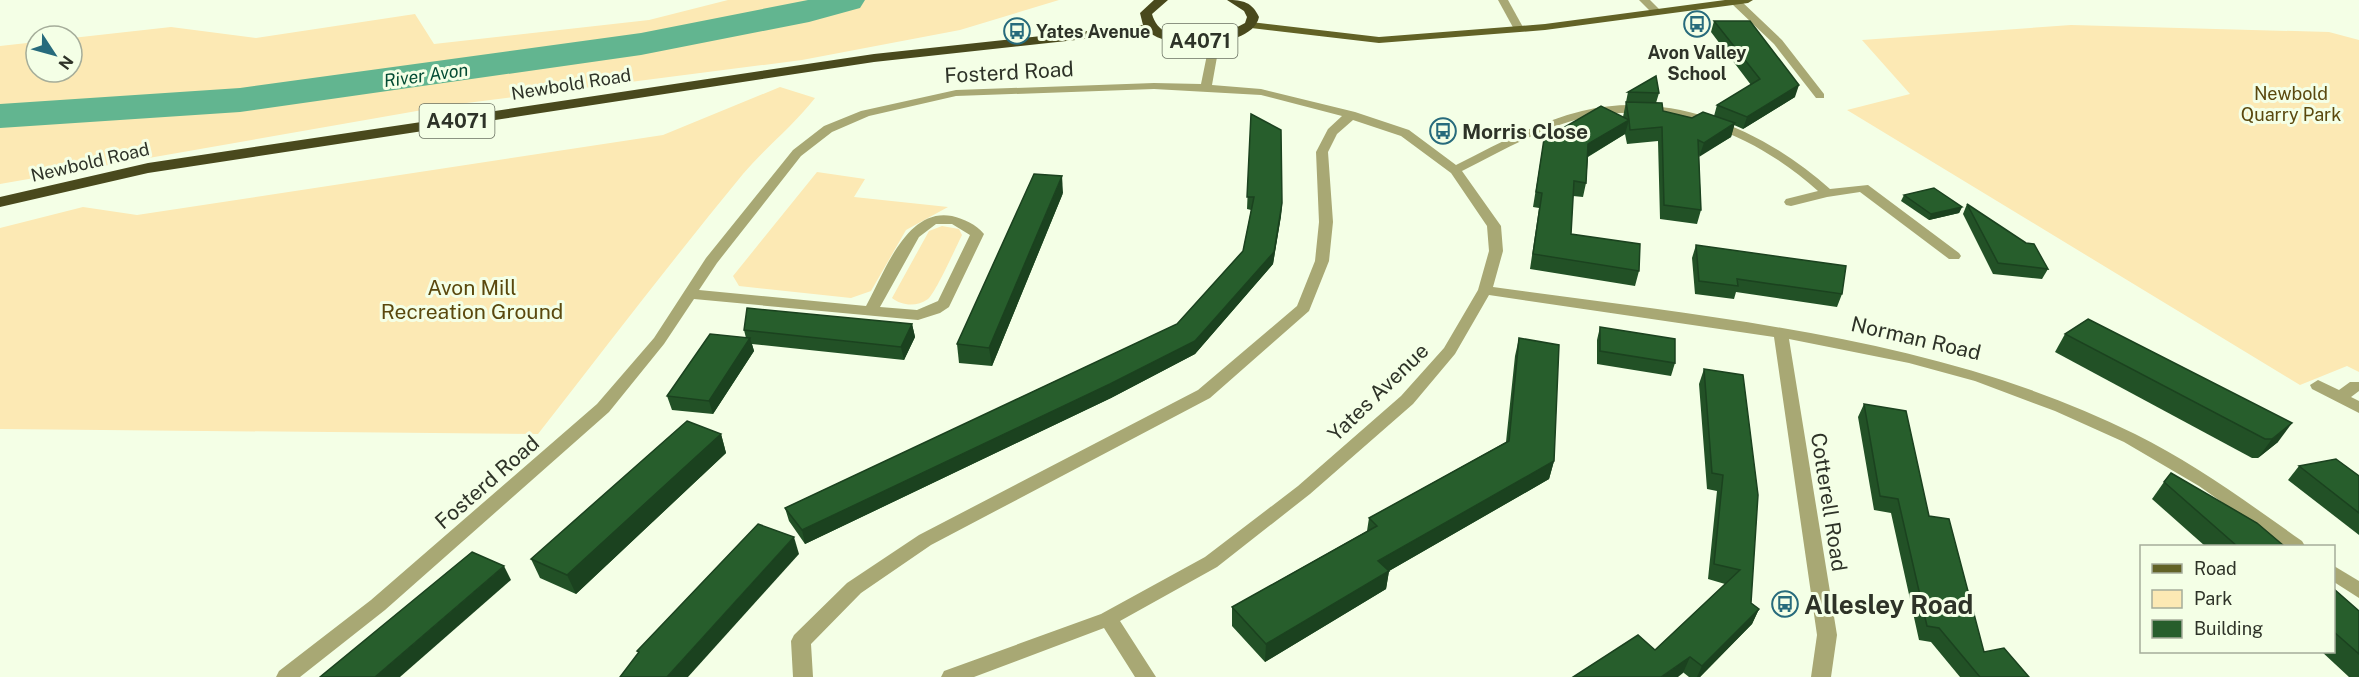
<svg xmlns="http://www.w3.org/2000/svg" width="2359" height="677" font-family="'Public Sans',sans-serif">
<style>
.green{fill:#fce9b4}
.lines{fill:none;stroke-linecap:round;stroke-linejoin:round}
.river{fill:#62b590;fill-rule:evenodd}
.minor{fill:#a8a874;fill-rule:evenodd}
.major{fill:#626226;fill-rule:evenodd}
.highway{fill:#49491d;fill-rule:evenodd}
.wall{fill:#225126}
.shaded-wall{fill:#1b421f}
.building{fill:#275e2c;stroke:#1b421f;stroke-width:1.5}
.labels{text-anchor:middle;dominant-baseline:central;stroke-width:6;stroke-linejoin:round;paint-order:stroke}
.far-poi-label{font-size:18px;font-weight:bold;fill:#2e3328;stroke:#f4ffe6;text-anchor:start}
.far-water-label{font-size:18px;font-style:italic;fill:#034b33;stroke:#f4ffe6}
.far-street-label{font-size:18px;fill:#2e3328;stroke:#f4ffe6}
.far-park-label{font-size:18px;fill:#5a480d;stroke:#f4ffe6}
.shield{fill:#f4ffe6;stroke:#697061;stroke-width:1.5}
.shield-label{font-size:20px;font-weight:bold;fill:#2e3328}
.street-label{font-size:21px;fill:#2e3328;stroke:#f4ffe6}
.poi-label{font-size:21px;font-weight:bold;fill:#2e3328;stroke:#f4ffe6;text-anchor:start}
.park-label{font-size:21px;fill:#5a480d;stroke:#f4ffe6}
.near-poi-label{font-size:26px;font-weight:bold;fill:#2e3328;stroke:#f4ffe6;text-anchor:start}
</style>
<rect width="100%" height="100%" fill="#f4ffe6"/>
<g class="green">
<polygon points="728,0 1059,0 960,30 802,60 451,105 0,184 0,46 36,42 36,72 72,72 72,38 171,27 256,38 415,14 434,44 649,20"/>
<polygon points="2071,25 2329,32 2359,40 2359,372 2347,366 2300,385 1847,110 1910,94 1862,40"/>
<path d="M780 87 815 98C793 126 766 147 743 174 673 259 606 347 538 434L0 429V228L83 207 137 215 663 135Z"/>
<polygon points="817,172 865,179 854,197 948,207 906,230 871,291 851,298 739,286 733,276"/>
<path d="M942 226 959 229 962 235C956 247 936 292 928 299 917 307 902 306 892 298L929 231Z"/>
</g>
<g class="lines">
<polygon class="river" points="808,0 865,0 860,8 809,22 641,55 240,112 0,128 0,104 240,88 641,33"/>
<g class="minor">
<polygon points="1498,0 1508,0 1524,29 1523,31 1515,31"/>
<polygon points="1639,0 1650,0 1662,12 1653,14"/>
<polygon points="1732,0 1740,0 1782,40 1824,94 1824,98 1816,98 1774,44 1732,4"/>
<path d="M1215 37 1220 40 1212 85 1261 89 1355 112 1409 130 1456 165C1497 144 1538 122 1582 111 1671 89 1764 130 1830 189L1868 185 1959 253 1961 256 1959 259H1949L1860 192 1827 197 1791 206 1786 205 1784 202 1786 199 1818 191C1756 135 1672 100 1588 117 1544 126 1502 151 1462 171L1501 226 1503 251 1493 287C1710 318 1936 335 2135 434 2194 463 2248 503 2302 541L2305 546H2284L2199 486 2124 442 2055 411 1975 381 1909 363 1789 339 1837 635 1831 677H1811L1817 635 1774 337 1489 295 1455 354 1413 404 1310 494 1217 567 1120 621 1156 677H1135L1104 628 974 677H941L944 671 1101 614 1205 557 1298 486 1401 396 1444 348 1478 290 1489 251 1487 226 1451 173 1401 136 1353 120 1337 134 1328 152 1333 222 1329 261 1309 311 1210 398 931 545 861 593 811 644 813 677H793L791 641 794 635 847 583 919 535 1198 390 1297 306 1315 261 1319 222 1316 152 1328 129 1342 116 1261 95 1154 89 956 96 869 116 832 132 801 156 717 263 699 290 866 306C884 274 906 207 952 216 964 219 976 224 984 234L949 307 940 313 918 320 694 299 664 344 609 412 385 610 300 677H276L279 671 371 600 597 404 654 338 706 258 793 150 824 126 861 111 956 90 1154 83 1201 84 1210 40ZM936 224H952L970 235 938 301 917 310 880 307 919 237Z"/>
<polygon points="2318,380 2339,390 2350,382 2359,382 2359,391 2351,397 2359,401 2359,413 2312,389 2310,385"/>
<polygon points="2334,566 2359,581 2359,598 2334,582"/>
</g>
<polygon class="major" points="1725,0 1753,0 1748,3 1545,30 1379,43 1251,28 1246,25 1251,22 1379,37 1545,24"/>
<path class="highway" d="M1154 0H1168L1152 14C1162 51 1221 37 1245 23L1247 17 1244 11 1227 0C1243 0 1252 2 1259 17 1252 49 1170 51 1149 32L874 62 148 173 0 207V197L148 163 874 54 1143 25 1140 13Z"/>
</g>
<g class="wall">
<polygon points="1714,21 1795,97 1743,129 1734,125 1731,137 1699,156 1701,210 1697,224 1660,219 1658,141 1627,144 1625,134 1588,157 1586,183 1583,197 1573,196 1571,234 1639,271 1635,286 1530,269 1539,208 1533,207 1544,139 1623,117 1628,92 1659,93 1656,103 1663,111 1692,118 1714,116 1717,105 1751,85 1711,32"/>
<polygon points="1251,114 1282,203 1281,216 1273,264 1195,354 1111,398 805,544 789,521 785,508 1177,324 1243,251 1251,210 1247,209"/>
<polygon points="1063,193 992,366 959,363 957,344"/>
<polygon points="1904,195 1962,207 1959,213 1929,220 1901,201"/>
<polygon points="1967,204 2048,269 2042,279 1993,274 1963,214"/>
<polygon points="1696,245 1842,294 1837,307 1736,292 1734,299 1695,294 1692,258"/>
<polygon points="912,324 915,337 904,360 752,344 754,351 713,414 672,410 667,396 746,338 744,330"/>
<polygon points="1600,327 1675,363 1671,376 1597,364 1597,340"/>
<polygon points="2065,334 2278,442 2258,458 2252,458 2055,352"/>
<polygon points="1519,338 1554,461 1549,479 1389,571 1386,589 1265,662 1232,626 1232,607 1367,531 1369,518 1506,442 1515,356"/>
<polygon points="1704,369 1751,603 1759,609 1752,624 1700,677 1689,677 1655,650 1725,584 1708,579 1717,491 1707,489 1699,384"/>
<polygon points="1864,404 1929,516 1984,652 2029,677 1960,677 1931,642 1919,640 1891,513 1874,510 1858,417"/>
<polygon points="721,434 726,453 576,594 540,578 531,559"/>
<polygon points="2299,466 2359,476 2359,535 2288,480"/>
<polygon points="2164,482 2284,546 2205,546 2152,499"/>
<polygon points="2334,589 2359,611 2359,677 2349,677 2321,651 2334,651"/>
</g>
<g class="shaded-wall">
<polygon points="1799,85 1795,97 1743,129 1747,117"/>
<polygon points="1629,120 1625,134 1585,158 1588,144"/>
<polygon points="1735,123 1731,137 1699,157 1704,143"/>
<polygon points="1062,176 1063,193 992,366 989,348"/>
<polygon points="1282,203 1281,216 1273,264 1195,354 1111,398 805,544 802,530 1195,341"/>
<polygon points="1962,207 1959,213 1929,220 1931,214"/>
<polygon points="912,324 915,337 904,360 901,347"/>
<polygon points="750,338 754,351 713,414 709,401"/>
<polygon points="2292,423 2278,442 2258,458 2272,439"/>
<polygon points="721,434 726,453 576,594 567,575"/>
<polygon points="1554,461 1549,479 1389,571 1386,589 1265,662 1266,644 1378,561"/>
<polygon points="794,537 799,554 688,677 667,677"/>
<polygon points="504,566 511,580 400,677 375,677"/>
<polygon points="1759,609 1752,624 1700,677 1697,677 1702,666"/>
<polygon points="1690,657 1683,673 1678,677 1661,677"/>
</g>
<g class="building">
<polygon points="1714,21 1750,21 1799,85 1747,117 1717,105 1760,79"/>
<polygon points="1656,76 1659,93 1628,92"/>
<polygon points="1626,102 1662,103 1663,111 1692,118 1703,112 1735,123 1704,143 1698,140 1701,210 1664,205 1662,127 1630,130 1629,120 1588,144 1586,183 1574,181 1571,234 1640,244 1639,271 1533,254 1542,193 1536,192 1544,139 1601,106 1629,120"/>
<polygon points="1251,114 1281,130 1282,203 1274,252 1195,341 1110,384 802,530 785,508 1177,324 1243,251 1254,197 1247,197"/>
<polygon points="1034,174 1062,176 989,348 957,344"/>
<polygon points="1934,188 1962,207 1931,214 1904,195"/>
<polygon points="1967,204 2026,243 2034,244 2048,269 1998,263"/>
<polygon points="1696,245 1846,266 1842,294 1737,279 1738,286 1699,281"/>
<polygon points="747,308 912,324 901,347 744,330"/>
<polygon points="2088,319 2292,423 2272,439 2265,439 2065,334"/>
<polygon points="1600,327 1675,339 1675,363 1600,351"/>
<polygon points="710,334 750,338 709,401 667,396"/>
<polygon points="1519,338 1559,345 1554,461 1378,561 1389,571 1266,644 1232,607 1377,526 1369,518 1509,441"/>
<polygon points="1704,369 1743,375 1758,495 1751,603 1759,609 1702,666 1690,657 1661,677 1573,677 1638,635 1655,650 1740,570 1714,564 1723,475 1712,473"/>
<polygon points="1864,404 1906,411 1929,516 1949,519 1984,652 2004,648 2029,677 1980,677 1939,628 1927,626 1898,499 1880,496"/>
<polygon points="687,421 721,434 567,575 531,559"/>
<polygon points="2336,459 2359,476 2359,513 2299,466"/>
<polygon points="2171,473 2257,523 2284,546 2237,546 2164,482"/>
<polygon points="758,524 794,537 667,677 620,677 639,652 637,651"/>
<polygon points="472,552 504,566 375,677 320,677"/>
<polygon points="2334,589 2359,611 2359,654 2334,632"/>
</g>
<defs>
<g id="bus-ring" transform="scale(1.35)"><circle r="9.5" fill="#f4ffe6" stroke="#276b7c" stroke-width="1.5"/><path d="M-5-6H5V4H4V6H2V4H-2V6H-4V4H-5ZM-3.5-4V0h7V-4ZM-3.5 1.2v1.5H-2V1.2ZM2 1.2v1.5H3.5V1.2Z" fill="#276b7c"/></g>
</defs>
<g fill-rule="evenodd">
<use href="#bus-ring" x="1697" y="24"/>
<use href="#bus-ring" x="1017" y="31"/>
<use href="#bus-ring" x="1443" y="131"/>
<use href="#bus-ring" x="1785" y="604"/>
</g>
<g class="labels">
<g class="far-poi-label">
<text x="1036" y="31">Yates Avenue</text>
<text x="1697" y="52" text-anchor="middle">Avon Valley<tspan x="1697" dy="21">School</tspan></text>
</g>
<g class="far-water-label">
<text transform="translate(426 75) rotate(-8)">River Avon</text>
</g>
<g class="far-street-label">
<text transform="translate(571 84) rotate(-9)">Newbold Road</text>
<text transform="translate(90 162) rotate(-13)">Newbold Road</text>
</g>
<g class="far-park-label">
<text x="2291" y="93">Newbold<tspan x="2291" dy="21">Quarry Park</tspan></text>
</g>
<g class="shield">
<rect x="1162.5" y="24" width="75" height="34" rx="4.5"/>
<rect x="419.5" y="104" width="75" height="34" rx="4.5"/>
</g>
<g class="shield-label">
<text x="1200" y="41">A4071</text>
<text x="457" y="121">A4071</text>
</g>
<g class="street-label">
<text transform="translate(1009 72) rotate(-3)">Fosterd Road</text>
<text transform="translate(1916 338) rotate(13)">Norman Road</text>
<text transform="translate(1378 392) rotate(-44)">Yates Avenue</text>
<text transform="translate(487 482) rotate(-41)">Fosterd Road</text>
<text transform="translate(1829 502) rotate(81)">Cotterell Road</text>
</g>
<g class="poi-label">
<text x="1462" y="131">Morris Close</text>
</g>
<g class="park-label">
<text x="472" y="287">Avon Mill<tspan x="472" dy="24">Recreation Ground</tspan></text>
</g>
<g class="near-poi-label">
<text x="1804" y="604">Allesley Road</text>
</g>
</g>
<rect x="2140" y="545" width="195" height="108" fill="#f4ffe6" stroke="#a5ad9a" stroke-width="1.5"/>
<rect x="2152" y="564" width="30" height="9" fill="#626226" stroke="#a5ad9a" stroke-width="1.5"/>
<text x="2194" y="575" font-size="18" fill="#2e3328">Road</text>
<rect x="2152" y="590" width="30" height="18" fill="#fce9b4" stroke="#a5ad9a" stroke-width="1.5"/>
<text x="2194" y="605" font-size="18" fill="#2e3328">Park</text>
<rect x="2152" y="620" width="30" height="18" fill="#275e2c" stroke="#a5ad9a" stroke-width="1.5"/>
<text x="2194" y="635" font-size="18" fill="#2e3328">Building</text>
<g transform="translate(54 54) rotate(126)"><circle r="28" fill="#f4ffe6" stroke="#a5ad9a" stroke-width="1.5"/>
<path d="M0-4.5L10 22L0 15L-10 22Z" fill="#276b7c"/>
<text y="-9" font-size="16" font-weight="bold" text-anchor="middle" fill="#2e3328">N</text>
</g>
</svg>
